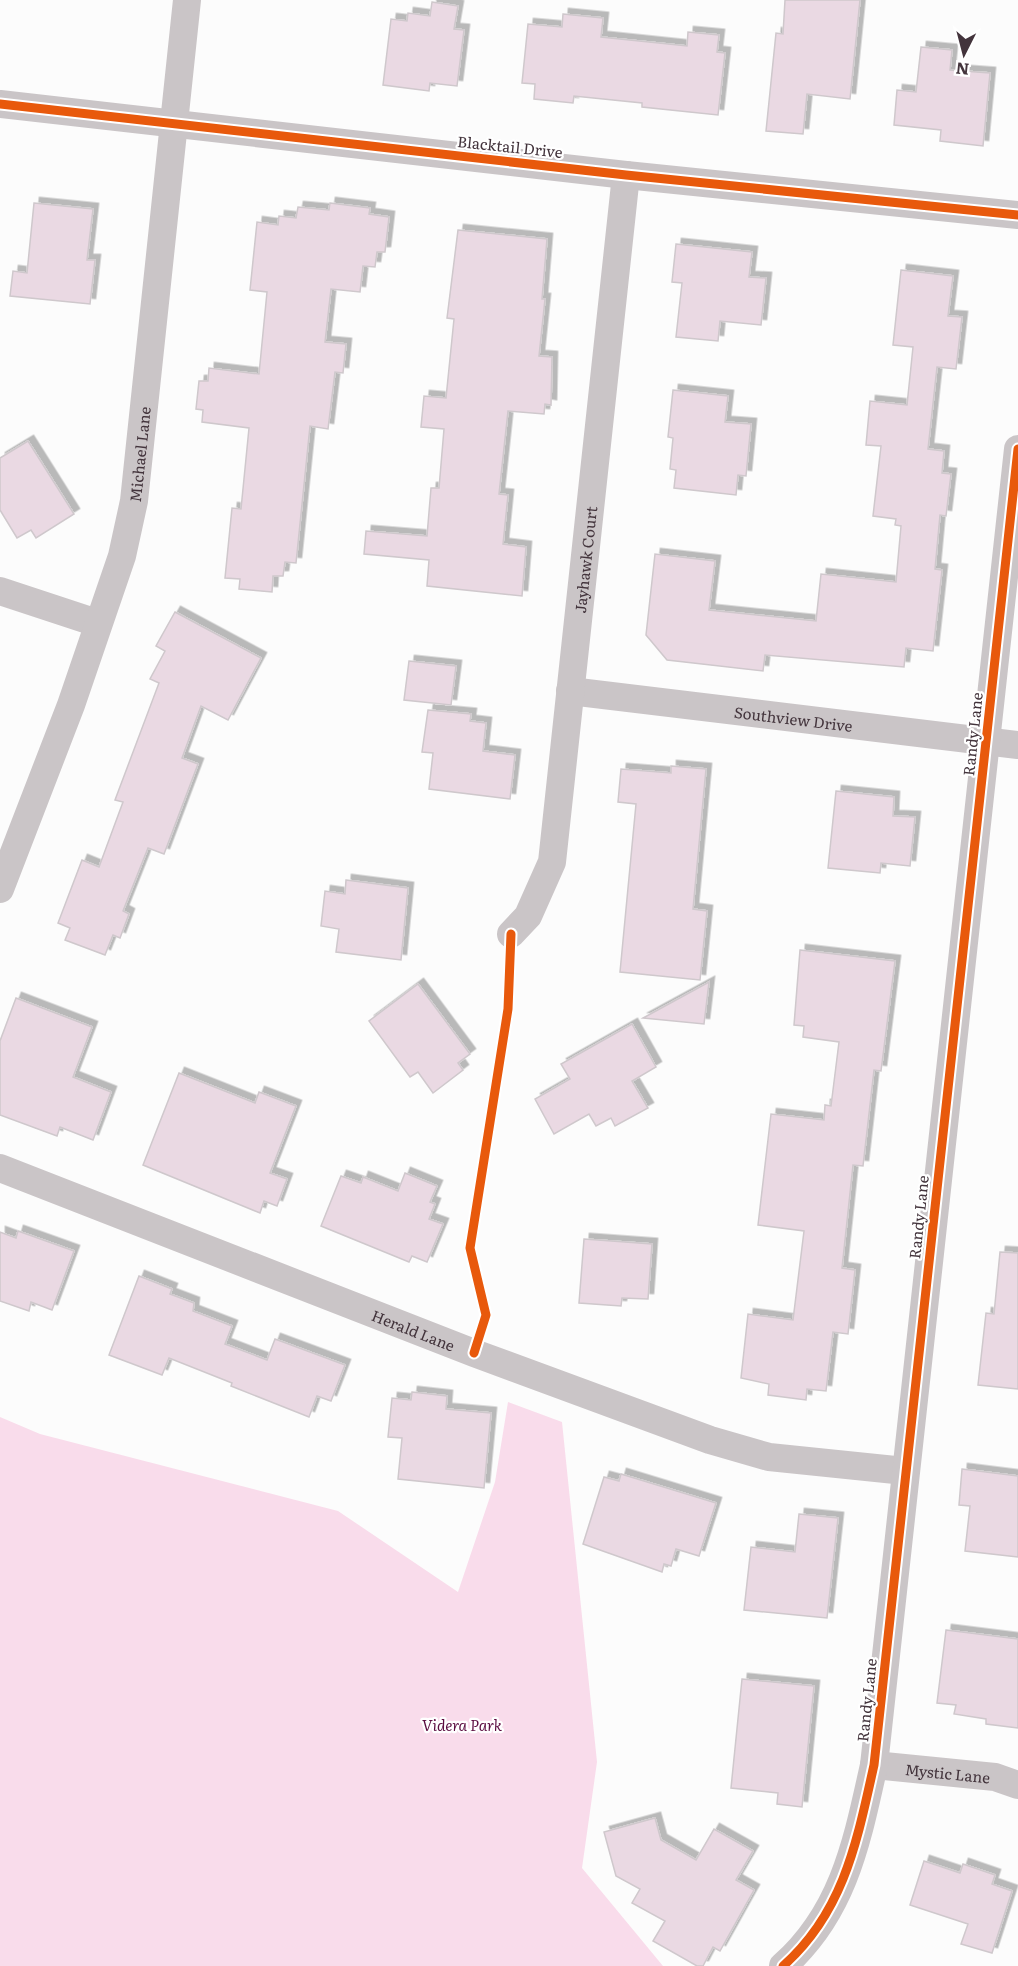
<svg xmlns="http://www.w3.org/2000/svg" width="1018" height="1966" font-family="Literata,serif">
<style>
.green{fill:#f9dceb}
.building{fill:#ead9e3;stroke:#cfc8cc;stroke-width:1.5;filter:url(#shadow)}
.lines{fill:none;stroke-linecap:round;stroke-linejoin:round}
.street{stroke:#cac5c7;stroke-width:28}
.cycleway-casing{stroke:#fff;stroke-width:13}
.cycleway{stroke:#e8590c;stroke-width:9}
.labels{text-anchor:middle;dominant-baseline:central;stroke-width:4.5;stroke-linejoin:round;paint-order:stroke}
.street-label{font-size:15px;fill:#43343c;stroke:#fff}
.park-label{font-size:15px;font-style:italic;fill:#5b0c40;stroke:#fff}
</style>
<defs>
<filter id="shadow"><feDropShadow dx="5.5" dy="-5.5" stdDeviation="0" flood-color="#0004"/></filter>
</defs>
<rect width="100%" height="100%" fill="#fcfcfc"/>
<polygon class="green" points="508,1402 562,1422 597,1762 582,1868 663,1966 0,1966 0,1417 40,1434 338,1511 458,1592 495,1482"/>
<g class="building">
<polygon points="785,0 860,0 850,99 807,94 803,134 766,131 776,33 783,34"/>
<polygon points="432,2 458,6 454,29 464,30 457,86 430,83 429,91 383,85 391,19 407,21 408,13 430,16"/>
<polygon points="563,14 603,18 601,37 687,46 688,32 719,35 717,52 725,53 718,115 642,107 642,103 574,96 573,103 534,99 535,84 522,83 528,24 562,27"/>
<polygon points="921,47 952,50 950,70 990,73 983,146 940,141 941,130 894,125 897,90 916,92"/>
<polygon points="34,203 93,209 87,260 95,260 90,304 10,296 13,271 27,273"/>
<polygon points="330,203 370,208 369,214 389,217 385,252 377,252 375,267 363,266 360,292 331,289 325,342 346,344 343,373 335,372 328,429 310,426 296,563 285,562 283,576 273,576 272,592 239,589 240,579 225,578 232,508 241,509 249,428 202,422 203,410 196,409 199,381 208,381 209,368 259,374 267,292 250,290 257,222 278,225 279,216 296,218 298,207 329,210"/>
<polygon points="458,230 547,239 542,299 545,299 539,356 552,357 551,405 545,404 544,414 508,411 499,494 508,495 503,544 526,547 522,596 427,586 429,560 364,554 366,531 427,536 431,488 439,488 444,429 421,427 424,396 446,398 454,319 447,318"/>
<polygon points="676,244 752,252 749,277 766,278 761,325 720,321 718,341 676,337 682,283 672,282"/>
<polygon points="901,270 953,276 948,316 962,317 956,369 937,367 928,449 944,451 942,473 951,474 946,516 940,515 935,569 942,570 933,651 906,648 904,667 765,655 763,671 667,660 646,635 655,554 715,561 709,610 816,621 821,574 896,582 901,526 895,525 896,519 873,516 881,446 866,445 870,401 907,405 913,347 893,345"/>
<polygon points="673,390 728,396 725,422 751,424 746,476 738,475 736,495 674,488 676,470 670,469 673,438 668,437"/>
<polygon points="28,441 74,514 36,538 31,530 17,538 0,510 0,458"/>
<polygon points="175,612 261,658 228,720 201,706 182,758 198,764 164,854 148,848 123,911 129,914 120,938 113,935 105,955 65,940 70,928 58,923 82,860 99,867 123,802 115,800 159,683 150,679 165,651 156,646"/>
<polygon points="409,661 456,666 451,705 404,700"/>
<polygon points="428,710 471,714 470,721 486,723 483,751 515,755 510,799 429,789 433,753 422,752"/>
<polygon points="671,766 706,769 693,909 707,911 700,980 620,972 636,804 618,802 621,769 671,773"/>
<polygon points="836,791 894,797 893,816 915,817 910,866 881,863 880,873 828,868"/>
<polygon points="346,880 408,888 401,960 336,952 339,929 321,926 325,891 345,894"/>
<polygon points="800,950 895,961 881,1071 874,1070 863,1166 853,1165 842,1268 855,1270 848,1334 833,1332 826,1391 807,1389 806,1400 768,1395 769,1384 741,1378 748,1314 793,1320 804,1231 758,1225 771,1114 824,1120 825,1105 831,1106 839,1042 803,1037 804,1026 794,1025"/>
<polygon points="709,982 704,1024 643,1018"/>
<polygon points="418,984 470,1054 458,1063 463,1070 433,1093 418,1072 410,1077 369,1021"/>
<polygon points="16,998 92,1027 73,1077 111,1092 93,1140 60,1127 57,1136 0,1115 0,1041"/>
<polygon points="632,1024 656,1067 632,1081 648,1108 615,1126 611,1118 596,1126 589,1114 554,1134 535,1099 570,1079 561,1064"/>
<polygon points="179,1073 255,1103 259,1092 296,1106 270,1173 287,1179 277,1206 264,1201 260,1213 143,1165"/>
<polygon points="405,1173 437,1186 430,1202 435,1204 429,1219 443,1224 427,1262 412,1256 409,1262 321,1226 341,1176 361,1183 363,1177 398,1191"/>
<polygon points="18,1231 74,1251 52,1310 31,1302 29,1311 0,1301 0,1232 16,1238"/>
<polygon points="584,1239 652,1244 648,1299 622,1298 621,1306 579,1303"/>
<polygon points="1000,1252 1018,1253 1018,1389 978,1385 986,1313 994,1314"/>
<polygon points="139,1276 172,1289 170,1294 194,1303 193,1311 232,1326 225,1344 267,1360 275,1339 345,1365 331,1401 317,1396 309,1417 231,1386 232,1383 169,1358 162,1375 109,1355"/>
<polygon points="412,1392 447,1396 446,1409 491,1413 484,1488 398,1479 402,1438 388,1437 392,1398 411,1400"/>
<polygon points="962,1469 1018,1476 1018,1557 965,1551 970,1506 959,1505"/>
<polygon points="621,1474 716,1503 699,1556 676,1549 671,1566 664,1564 662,1572 583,1544 604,1477 619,1481"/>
<polygon points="799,1514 838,1518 827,1618 744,1610 751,1547 795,1552"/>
<polygon points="946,1630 1018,1639 1018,1728 986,1724 986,1719 954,1714 956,1705 937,1703"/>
<polygon points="742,1679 814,1686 802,1807 777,1804 778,1793 731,1788"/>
<polygon points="655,1818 661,1840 696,1860 714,1829 753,1851 736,1880 754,1890 720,1951 713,1947 703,1966 697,1966 653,1941 665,1921 632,1903 640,1889 616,1876 604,1832"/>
<polygon points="924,1861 960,1873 963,1864 995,1875 992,1884 1012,1891 992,1953 961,1944 968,1924 910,1905"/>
</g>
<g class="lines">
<g class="street">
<polyline points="0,104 626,175 1018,215"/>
<polyline points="0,591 97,623"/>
<path id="s1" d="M570 691 1018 745"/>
<path id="s2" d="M0 889 71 705 122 556 134 501 187 0"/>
<path id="s3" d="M511 934 528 916 552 862 626 175"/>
<path id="s4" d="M0 1168 474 1353 710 1440 769 1457 905 1471"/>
<path id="s5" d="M874 1765 995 1777 1018 1785"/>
<path d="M783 1966C844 1912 857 1841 874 1765L1018 449"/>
</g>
<g class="cycleway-casing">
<g id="cycleway">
<polyline points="0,104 626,175 1018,215"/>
<polyline points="474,1353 486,1315 470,1248 508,1009 511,934"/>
<path d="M783 1966C844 1912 857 1841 874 1765L1018 449"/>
</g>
</g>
<use href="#cycleway" class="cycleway"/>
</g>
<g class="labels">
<g class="street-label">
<text transform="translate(510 146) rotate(6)">Blacktail Drive</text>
<text stroke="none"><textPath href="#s2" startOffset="458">Michael Lane</textPath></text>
<text stroke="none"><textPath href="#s3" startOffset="388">Jayhawk Court</textPath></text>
<text stroke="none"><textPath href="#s1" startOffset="225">Southview Drive</textPath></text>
<text transform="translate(972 734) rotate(-84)">Randy Lane</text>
<text transform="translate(918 1217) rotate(-84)">Randy Lane</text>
<text stroke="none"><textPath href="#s4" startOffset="444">Herald Lane</textPath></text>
<text transform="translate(866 1700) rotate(-84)">Randy Lane</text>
<text stroke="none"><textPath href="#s5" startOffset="74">Mystic Lane</textPath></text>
</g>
<g class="park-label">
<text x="462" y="1724">Videra Park</text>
</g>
</g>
<g transform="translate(964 54) rotate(186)" stroke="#ffffff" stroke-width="4.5" paint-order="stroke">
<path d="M0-4.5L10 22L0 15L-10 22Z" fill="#43343c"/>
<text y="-9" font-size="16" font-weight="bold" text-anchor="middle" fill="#43343c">N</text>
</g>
</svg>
